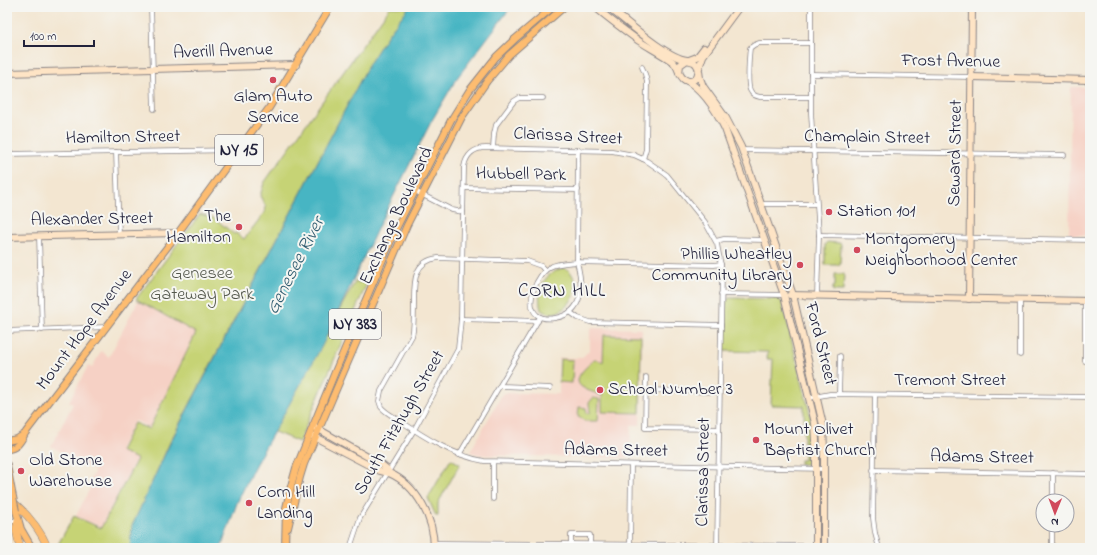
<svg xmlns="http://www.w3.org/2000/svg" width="1097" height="555" font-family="'Indie Flower',sans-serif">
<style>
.built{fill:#f6d1c5}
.green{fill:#c6d375;stroke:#747a58}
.water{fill:#47b5c3;stroke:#346c7f}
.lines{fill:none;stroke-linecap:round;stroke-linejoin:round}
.street-casing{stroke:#8a8486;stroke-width:5.5}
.secondary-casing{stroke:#8a8486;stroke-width:8}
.primary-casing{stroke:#8a8486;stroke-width:8}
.highway-casing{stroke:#8a8486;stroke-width:8}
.street{stroke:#fff;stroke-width:4}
.secondary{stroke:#fee4c5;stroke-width:6}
.primary{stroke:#fdbc6f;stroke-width:6}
.highway{stroke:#fdbc6f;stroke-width:7}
.primary-bridge-casing{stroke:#8a8486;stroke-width:8;stroke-linecap:butt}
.primary-bridge{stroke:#fdbc6f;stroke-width:6}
.poi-dot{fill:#d1495b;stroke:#f6f6f2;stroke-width:1.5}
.labels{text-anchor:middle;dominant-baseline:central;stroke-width:4;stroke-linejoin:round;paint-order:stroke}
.shield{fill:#f6f6f2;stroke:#626272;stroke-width:1}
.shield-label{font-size:17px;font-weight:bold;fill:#22223b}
.street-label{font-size:18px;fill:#22223b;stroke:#f6f6f2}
.poi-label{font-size:18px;fill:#22223b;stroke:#f6f6f2;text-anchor:start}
.park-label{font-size:18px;fill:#53574c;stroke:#f6f6f2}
.water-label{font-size:19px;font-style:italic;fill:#315d71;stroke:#f6f6f2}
.neighbourhood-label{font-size:19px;letter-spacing:1px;fill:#22223b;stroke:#f6f6f2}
</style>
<rect width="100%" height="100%" fill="#f6f6f2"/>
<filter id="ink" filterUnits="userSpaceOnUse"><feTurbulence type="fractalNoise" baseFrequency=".025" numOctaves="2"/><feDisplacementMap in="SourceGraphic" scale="8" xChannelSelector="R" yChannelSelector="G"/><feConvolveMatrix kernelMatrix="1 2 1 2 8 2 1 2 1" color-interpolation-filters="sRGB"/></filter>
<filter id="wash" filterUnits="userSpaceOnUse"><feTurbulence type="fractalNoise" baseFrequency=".012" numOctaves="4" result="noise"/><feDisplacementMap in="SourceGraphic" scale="16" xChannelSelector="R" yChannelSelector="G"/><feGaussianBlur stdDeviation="0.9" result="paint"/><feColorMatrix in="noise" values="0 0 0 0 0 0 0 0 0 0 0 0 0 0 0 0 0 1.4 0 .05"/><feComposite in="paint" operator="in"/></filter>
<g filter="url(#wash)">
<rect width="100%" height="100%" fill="#f3e6d1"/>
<g class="built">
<polygon points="1071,87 1090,87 1090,235 1069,235"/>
<polygon points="138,301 196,333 149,428 135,420 119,450 136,459 101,527 76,516 93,482 90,480 95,471 51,446 73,404 69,402 88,366 92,368 101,351 109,357"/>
<polygon points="590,328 642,329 640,425 631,425 630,458 480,455 470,452 503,393 559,394 559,358 582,358 590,349"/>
</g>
<g class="green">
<polygon points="390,7 409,7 389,33 369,64 171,440 132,526 130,548 56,548 74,516 101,528 137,459 120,451 134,423 149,429 196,333 136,299 200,214 214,218 234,234 236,233 244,239 265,212 266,207 260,196 264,183"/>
<polygon points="827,242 839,243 841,244 840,264 838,265 825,265 825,244"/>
<path d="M563 268 569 270C571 273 574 277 575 281 580 299 557 322 541 310 536 290 543 274 563 268Z"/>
<polygon points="835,274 844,274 843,291 833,291 833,287 835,286"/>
<polygon points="355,282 367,283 299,442 272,431"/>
<polygon points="729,298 778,299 782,302 810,414 813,434 813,460 811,464 800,464 800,460 804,460 804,406 771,405 773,359 767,359 768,352 724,351 725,302"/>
<path d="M604 335 641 336 640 413 602 412V394L600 395C594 392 587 391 582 387 570 379 589 365 595 359L603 362Z"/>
<polygon points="560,359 573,360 572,383 559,382"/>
<polygon points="593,398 599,399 598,421 584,421 582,418 578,417 579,407 586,408 587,414 590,412 589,403"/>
<polygon points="451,459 460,464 438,503 438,516 436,516 428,498"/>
</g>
<polygon class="water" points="409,7 511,7 457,78 431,122 380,223 322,346 254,467 237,503 221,548 130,548 132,526 171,441 369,64 389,33"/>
</g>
<g filter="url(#ink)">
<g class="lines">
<g class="street-casing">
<g id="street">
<polyline points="151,7 154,109"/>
<polyline points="811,7 811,113 819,235 817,296"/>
<polyline points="642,67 645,74 647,82 646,149 643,159"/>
<polyline points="811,74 972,77"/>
<path d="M810 97H760C756 96 752 95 750 90 747 84 749 56 750 48L754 45 759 43H811"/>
<polyline points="493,148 494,134 496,125 514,101 519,98 543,98"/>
<path d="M578 150 577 262C583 285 585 313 555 318 549 319 542 319 537 315 524 304 537 274 550 267 558 263 568 263 577 262L714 265 721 264"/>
<polyline points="742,150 1064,155"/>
<polyline points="116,152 119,234"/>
<polyline points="7,154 239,150"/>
<polyline points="464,188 578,190"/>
<polyline points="415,191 452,210 463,212"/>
<polyline points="761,204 816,204"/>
<polyline points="819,235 1090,240"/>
<polyline points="39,236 42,330"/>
<polyline points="716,241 724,239 765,240"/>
<path d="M545 271 541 266 527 261 438 258C413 261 414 283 414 302 414 312 414 321 413 331L412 336 381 391 379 401 381 407C386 413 393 416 399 420 424 437 454 456 484 461L824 469"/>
<polyline points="721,294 784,295"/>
<polyline points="1020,300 1020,355"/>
<polyline points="1085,301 1085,361"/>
<polyline points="570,312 578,318 590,322 721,325"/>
<polyline points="461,319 538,321"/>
<polyline points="7,331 106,327"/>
<polyline points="646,377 645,428 719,429"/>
<polyline points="500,386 550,388"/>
<polyline points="646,390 719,392"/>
<polyline points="839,394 840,356"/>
<polyline points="875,395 873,518 875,533 879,548"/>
<polyline points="809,398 830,394 1090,397"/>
<polyline points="459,455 540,317"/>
<polyline points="493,462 493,499"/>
<polyline points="873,470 1090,474"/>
<polyline points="1053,501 1053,473"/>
<polyline points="7,518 8,509 7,498"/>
<polyline points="7,522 18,520"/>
<polyline points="434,543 816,546"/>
<polyline points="571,544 571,535 590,535 590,544"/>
<path d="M350 548 360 518 414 430 458 349 461 319 464 167C466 155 474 148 486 148L612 151 634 155 647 161 667 175 705 222 717 244 722 271 717 548"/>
<polyline points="630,548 631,465"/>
<polyline points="879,548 902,548"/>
<polyline points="1052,548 1052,525"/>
</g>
</g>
<g class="secondary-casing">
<g id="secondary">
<path d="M595 7C609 19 624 30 639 41 650 48 662 54 673 62 679 67 678 76 685 80 697 85 703 69 694 62L687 60 680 65 679 73"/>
<path d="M608 7C625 20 667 58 687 60"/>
<polyline points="689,60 697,57 704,48"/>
<polyline points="699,68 703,56 739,7"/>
<polyline points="699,71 700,78 703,86 726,118 741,147 793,295 823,425 824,450 824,548"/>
<polyline points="7,73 296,65"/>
<polyline points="972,77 1090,80"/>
<path d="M684 79C703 89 716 110 725 129L784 295 815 423 816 440V548"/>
<polyline points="7,237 178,233"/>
<polyline points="790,295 1090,301"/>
<polyline points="969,299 972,7"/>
<polyline points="313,426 382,465 387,469 389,473"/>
<path d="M311 435 380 471C383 472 387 472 389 473 417 485 434 519 434 548"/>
</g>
</g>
<g class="primary-casing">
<g id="primary">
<polyline points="7,441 17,439 23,435"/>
<path d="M7 449C18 449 21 440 26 432L178 233 269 108 330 7"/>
<polyline points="7,465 12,492"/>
<polyline points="16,511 21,529 32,548"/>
<polyline points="288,528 300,477 304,464 407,225 462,117 487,81 509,55 564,7"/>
<polyline points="285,548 286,508 291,486 296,468 335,372 396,229 451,120 469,91 496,57 515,39 553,7"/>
</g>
</g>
<g class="highway-casing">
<g id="highway">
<path d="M7 497C25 511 39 527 48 548"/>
<polyline points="18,520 16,530 20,548"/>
</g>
</g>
<use href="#street" class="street"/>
<use href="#secondary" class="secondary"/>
<use href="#primary" class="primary"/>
<use href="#highway" class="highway"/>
<g class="primary-bridge-casing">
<polyline id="primary-bridge" points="12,492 16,511"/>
</g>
<use href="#primary-bridge" class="primary-bridge"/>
</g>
</g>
<g class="poi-dot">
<circle cx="273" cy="80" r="4"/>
<circle cx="829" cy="212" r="4"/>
<circle cx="239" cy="227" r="4"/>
<circle cx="857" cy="250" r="4"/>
<circle cx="800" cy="265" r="4"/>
<circle cx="600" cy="390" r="4"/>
<circle cx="756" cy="440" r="4"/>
<circle cx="21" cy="471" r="4"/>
<circle cx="249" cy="503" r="4"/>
</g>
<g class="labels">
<g class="shield">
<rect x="215" y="135" width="48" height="30" rx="3"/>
<rect x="329" y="309" width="52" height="30" rx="3"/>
</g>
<g class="shield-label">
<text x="239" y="150">NY 15</text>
<text x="355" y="324">NY 383</text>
</g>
<g class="street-label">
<text transform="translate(223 52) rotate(-2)">Averill Avenue</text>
<text transform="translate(951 62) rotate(1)">Frost Avenue</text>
<text transform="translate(568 137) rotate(3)">Clarissa Street</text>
<text transform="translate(123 138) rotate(-1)">Hamilton Street</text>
<text transform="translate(867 138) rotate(1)">Champlain Street</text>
<text transform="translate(956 153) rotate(-89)">Seward Street</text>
<text transform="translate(521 175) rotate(1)">Hubbell Park</text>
<text transform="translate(397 216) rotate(-65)">Exchange Boulevard</text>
<text transform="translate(92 220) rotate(-1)">Alexander Street</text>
<text transform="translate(85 330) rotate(-53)">Mount Hope Avenue</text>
<text transform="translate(820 344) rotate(76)">Ford Street</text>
<text x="950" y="381">Tremont Street</text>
<text transform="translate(400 423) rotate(-60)">South Fitzhugh Street</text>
<text transform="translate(616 451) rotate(1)">Adams Street</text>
<text transform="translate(982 458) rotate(1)">Adams Street</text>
<text transform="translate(704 472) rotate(-89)">Clarissa Street</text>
</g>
<g class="poi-label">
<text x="273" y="97" text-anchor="middle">Glam Auto<tspan x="273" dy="21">Service</tspan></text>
<text x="837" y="212">Station 101</text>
<text x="231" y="217" text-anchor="end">The<tspan x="231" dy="21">Hamilton</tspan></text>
<text x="865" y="240">Montgomery<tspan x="865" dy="21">Neighborhood Center</tspan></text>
<text x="792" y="255" text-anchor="end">Phillis Wheatley<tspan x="792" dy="21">Community Library</tspan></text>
<text x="608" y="390">School Number 3</text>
<text x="764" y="430">Mount Olivet<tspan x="764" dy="21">Baptist Church</tspan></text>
<text x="29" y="461">Old Stone<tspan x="29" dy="21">Warehouse</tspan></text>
<text x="257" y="493">Corn Hill<tspan x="257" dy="21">Landing</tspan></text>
</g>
<g class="park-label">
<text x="202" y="274">Genesee<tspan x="202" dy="21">Gateway Park</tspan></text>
</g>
<g class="water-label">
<text transform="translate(296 266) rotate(-63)">Genesee River</text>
</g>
<g class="neighbourhood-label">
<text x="562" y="291">CORN HILL</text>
</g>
</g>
<rect width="1097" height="555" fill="none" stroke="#f6f6f2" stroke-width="24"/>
<g transform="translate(1055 513) rotate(181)"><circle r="19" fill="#f6f6f2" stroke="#a1a1a9"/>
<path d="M0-3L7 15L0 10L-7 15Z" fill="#d1495b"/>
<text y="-6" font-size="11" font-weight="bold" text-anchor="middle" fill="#22223b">N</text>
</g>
<path d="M24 40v6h70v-6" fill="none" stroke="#22223b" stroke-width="2"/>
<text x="30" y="40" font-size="12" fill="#22223b" stroke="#f6f6f2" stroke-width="3" paint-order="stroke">100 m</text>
</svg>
